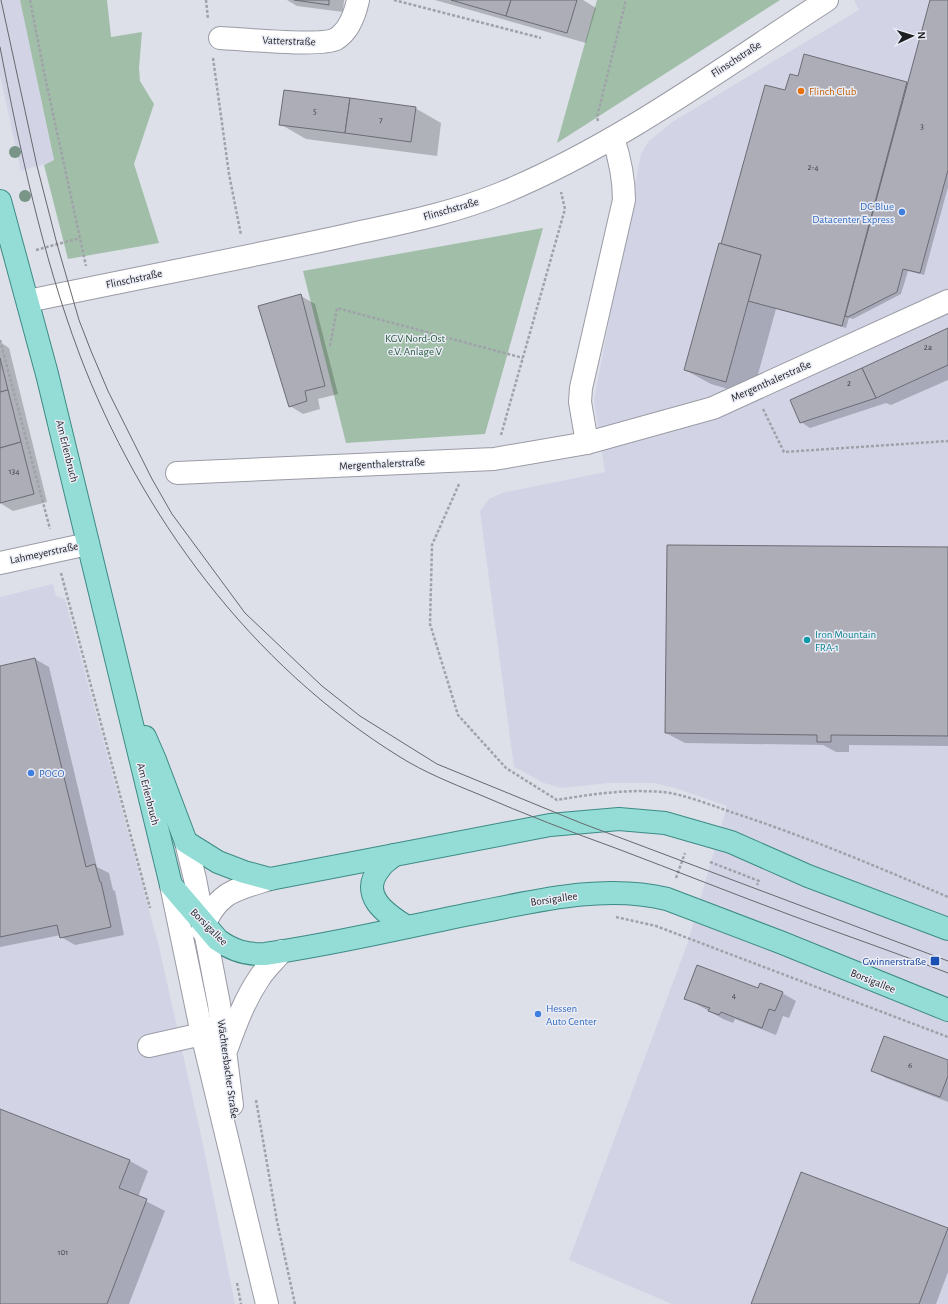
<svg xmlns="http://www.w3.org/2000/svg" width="948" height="1304" font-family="'Alegreya Sans',sans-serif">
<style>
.built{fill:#d2d4e6}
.green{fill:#a1bfa8}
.shadow{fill:#0003}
.building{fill:#acadb7;stroke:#6b6c75}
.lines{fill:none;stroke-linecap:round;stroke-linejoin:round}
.minor-casing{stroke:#9a9ba5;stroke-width:24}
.major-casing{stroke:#3c8b85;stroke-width:24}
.path{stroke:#a0a2aa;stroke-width:2.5;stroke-dasharray:3 2;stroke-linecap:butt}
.minor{stroke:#fff;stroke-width:22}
.major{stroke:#94ddd6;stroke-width:22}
.tram{stroke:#67686e;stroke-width:1}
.tree{fill:#789588}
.food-dot{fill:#e8710a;stroke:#eaecf6;stroke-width:1.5}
.shop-dot{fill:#3f7fe0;stroke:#eaecf6;stroke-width:1.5}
.culture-dot{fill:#0f9aa8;stroke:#eaecf6;stroke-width:1.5}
.transit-dot{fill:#1a4fb4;stroke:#eaecf6;stroke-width:1.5}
.labels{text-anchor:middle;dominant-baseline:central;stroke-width:3;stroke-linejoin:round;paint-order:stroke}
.number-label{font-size:9px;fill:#414246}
.street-label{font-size:11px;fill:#1d1e21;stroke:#eaecf6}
.food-label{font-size:11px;fill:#c56008;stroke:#eaecf6;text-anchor:start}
.shop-label{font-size:11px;fill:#366cbe;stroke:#eaecf6;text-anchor:start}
.park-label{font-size:11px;fill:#255938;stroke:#eaecf6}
.culture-label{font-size:11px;fill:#0d838f;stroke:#eaecf6;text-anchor:start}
.transit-label{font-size:11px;fill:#164399;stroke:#eaecf6;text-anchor:end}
</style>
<rect width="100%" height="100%" fill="#dddfe9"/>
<g class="built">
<polygon points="0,0 20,0 54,161 21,171 0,75"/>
<polygon points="854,0 948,0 948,1304 672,1304 569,1260 688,942 727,806 675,788 654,783 608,783 561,788 544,783 514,767 480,511 489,499 502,493 605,472 594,400 641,154 648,142 672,122 859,10"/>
<polygon points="53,584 56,596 65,599 159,947 204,1149 235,1304 0,1304 0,597"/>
</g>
<g class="green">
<polygon points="20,0 107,0 111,37 142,32 139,68 140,81 154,104 134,164 159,243 68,259 44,165 54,160"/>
<polygon points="597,0 780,0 557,143"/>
<polygon points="543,228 485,434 346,443 303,271"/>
</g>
<g class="shadow">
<polygon points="287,0 344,0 343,12 297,6"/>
<polygon points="435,0 583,0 596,8 586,43"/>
<polygon points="931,0 948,0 948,187 924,275 908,271 901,294 853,319 849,318 846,328 776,309 752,396 711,384 685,370 726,246 786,92 799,77 805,55 908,83"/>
<polygon points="415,108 441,123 437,156 306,139 280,124"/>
<polygon points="301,296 315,304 338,394 318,399 320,409 303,414 290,406"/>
<polygon points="948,329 948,380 891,405 886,403 810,428 801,422"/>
<polygon points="0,342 9,348 47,502 13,511 0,503"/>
<polygon points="948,548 948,746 849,745 849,752 836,752 823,745 685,743 666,733"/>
<polygon points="35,659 49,667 97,867 109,873 113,890 115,891 124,935 75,945 61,937 61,935 0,947 0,667"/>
<polygon points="782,993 796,1001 789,1018 783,1016 776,1035 735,1019 733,1023 723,1019 686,998"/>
<polygon points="948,1061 948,1102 886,1078 872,1070"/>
<polygon points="0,1110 130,1161 148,1171 138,1197 165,1211 129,1304 0,1304"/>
<polygon points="802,1173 948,1229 948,1272 936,1304 752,1304"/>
</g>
<g class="building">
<polygon points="294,0 329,0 329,5"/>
<polygon points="451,0 511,0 506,16"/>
<polygon points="511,0 577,0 567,33 506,16"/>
<polygon points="930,0 948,0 948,170 920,273 903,269 897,292 848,317 845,316"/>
<polygon points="804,54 907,82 842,326 748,301 761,255 721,244 765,85 785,90 790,74 798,76"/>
<polygon points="284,90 350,98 345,133 279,125"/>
<polygon points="350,98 416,107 411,142 345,133"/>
<polygon points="719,243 761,255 726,382 684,370"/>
<polygon points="301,294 325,386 305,391 307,401 289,407 258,306"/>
<polygon points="948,328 948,365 876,398 862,368"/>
<polygon points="0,358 8,390 0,392"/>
<polygon points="862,368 876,398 800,423 790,400"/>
<polygon points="8,390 21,442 0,448 0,392"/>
<polygon points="21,442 34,494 0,503 0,448"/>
<polygon points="667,545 948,547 948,736 831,735 831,742 817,742 817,735 665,733"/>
<polygon points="35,658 86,867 95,864 100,882 101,882 111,927 60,938 57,925 0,937 0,666"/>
<polygon points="697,965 758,988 760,983 783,992 775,1011 769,1009 762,1028 721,1012 719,1015 708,1011 710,1008 684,999"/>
<polygon points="884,1036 948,1060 948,1076 940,1097 871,1071"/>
<polygon points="0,1109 130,1160 119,1188 147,1199 107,1304 0,1304"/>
<polygon points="801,1172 948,1228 919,1304 751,1304"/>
</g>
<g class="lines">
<g class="minor-casing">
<g id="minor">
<path d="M220 38C242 39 321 47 336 39 349 31 355 14 358 0"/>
<path d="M28 301C133 279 238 259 343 236 397 224 451 214 502 193 618 145 722 68 827 0"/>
<path d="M587 443 580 402 581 388 624 200C624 177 620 159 613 138"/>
<polyline points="177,473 494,459 587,443 713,408 948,301"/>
<polyline points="0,563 88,544"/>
<polyline points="186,842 195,879 219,1004 232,1105"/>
<polyline points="171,885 202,1034 267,1304"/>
<path d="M202 930C217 892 234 890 270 879"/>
<polyline points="149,1046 202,1034"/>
<path d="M227 1048C236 1023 245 999 260 977 266 968 275 960 282 951"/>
</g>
</g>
<g class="major-casing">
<g id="major">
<path d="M0 201 47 374 171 885 218 940C233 951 247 955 265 954 337 944 409 926 480 912 540 900 606 884 667 899L780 942 948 1010"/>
<polyline points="145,737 155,760 186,842 218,862 244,872 270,879 550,825 619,819 665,823 731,842 808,876 948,929"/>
<path d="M394 855C390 859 383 863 380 868 358 895 386 914 407 927"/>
</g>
</g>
<g class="path">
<polyline points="30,0 44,72 86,266"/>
<polyline points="206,0 208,19"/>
<polyline points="394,0 541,38"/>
<polyline points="213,58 229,174 241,235"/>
<polyline points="598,121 597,117 626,0"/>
<polyline points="36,250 80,238"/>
<polyline points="0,340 50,529"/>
<polyline points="330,346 337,308 523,358"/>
<polyline points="763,409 784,452 948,441"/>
<polyline points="501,435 565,209 561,192"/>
<path d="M459 484 432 545 430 624 458 715 506 768 557 800C591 794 627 789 662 792 681 793 716 807 734 813 807 837 878 867 948 897"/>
<polyline points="61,573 150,908"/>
<polyline points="710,862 759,881 757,885"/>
<polyline points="676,878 685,853"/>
<polyline points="616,917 656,926 948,1037"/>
<polyline points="256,1100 277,1221 295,1304"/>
<polyline points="237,1283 241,1304"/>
</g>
<use href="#minor" class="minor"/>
<use href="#major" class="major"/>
<g class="tram">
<polyline points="1,0 37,166 57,244 79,320 91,351 108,391 152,479 172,514 245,613 322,686 360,716 437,764 581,823 948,961"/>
<path d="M0 47C20 150 42 254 79 353 140 515 251 665 400 757 424 772 451 783 478 794 524 814 571 832 618 849 676 871 734 894 793 916 844 935 897 953 948 973"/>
</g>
</g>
<g class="tree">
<circle cx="15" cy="152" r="6"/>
<circle cx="25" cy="196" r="6"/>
</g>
<circle class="food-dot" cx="801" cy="91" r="4"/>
<g class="shop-dot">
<circle cx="902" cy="212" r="4"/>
<circle cx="31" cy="773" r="4"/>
<circle cx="538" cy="1014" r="4"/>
</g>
<circle class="culture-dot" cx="807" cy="640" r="4"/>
<rect class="transit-dot" x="930" y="956" width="10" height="10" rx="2"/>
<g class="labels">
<g class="number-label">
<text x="315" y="111">5</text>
<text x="381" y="120">7</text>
<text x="922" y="126">3</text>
<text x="813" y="167">2-4</text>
<text x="928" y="347">2a</text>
<text x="849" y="383">2</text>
<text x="14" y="471">134</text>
<text x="734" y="995">4</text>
<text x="910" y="1065">6</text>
<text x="63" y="1252">101</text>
</g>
<g class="street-label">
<text transform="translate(289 41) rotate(2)">Vatterstraße</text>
<text transform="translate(736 59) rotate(-33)">Flinschstraße</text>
<text transform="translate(451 209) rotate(-16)">Flinschstraße</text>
<text transform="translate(134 279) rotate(-12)">Flinschstraße</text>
<text transform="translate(771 381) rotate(-24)">Mergenthalerstraße</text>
<text transform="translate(67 451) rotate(76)">Am Erlenbruch</text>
<text transform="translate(382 464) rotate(-3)">Mergenthalerstraße</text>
<text transform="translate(44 553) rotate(-12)">Lahmeyerstraße</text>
<text transform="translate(148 794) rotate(76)">Am Erlenbruch</text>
<text transform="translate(554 899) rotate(-8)">Borsigallee</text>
<text transform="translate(209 927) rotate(45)">Borsigallee</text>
<text transform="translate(873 981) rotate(22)">Borsigallee</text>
<text transform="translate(228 1069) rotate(82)">Wächtersbacher Straße</text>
</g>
<g class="food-label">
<text x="809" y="91">Flinch Club</text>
</g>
<g class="shop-label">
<text x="894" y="206" text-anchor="end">DC Blue<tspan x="894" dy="13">Datacenter Express</tspan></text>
<text x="39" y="773">POCO</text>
<text x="546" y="1008">Hessen<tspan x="546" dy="13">Auto Center</tspan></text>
</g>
<g class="park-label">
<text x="415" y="338">KGV Nord-Ost<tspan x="415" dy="13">e.V. Anlage V</tspan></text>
</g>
<g class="culture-label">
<text x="815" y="634">Iron Mountain<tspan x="815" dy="13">FRA-1</tspan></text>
</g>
<g class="transit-label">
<text x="926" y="961">Gwinnerstraße</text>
</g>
</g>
<g transform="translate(912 36) rotate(86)" stroke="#eaecf6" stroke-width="3" paint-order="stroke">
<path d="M0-3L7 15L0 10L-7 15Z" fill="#1d1e21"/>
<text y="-6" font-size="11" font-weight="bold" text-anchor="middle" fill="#1d1e21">N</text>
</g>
</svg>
